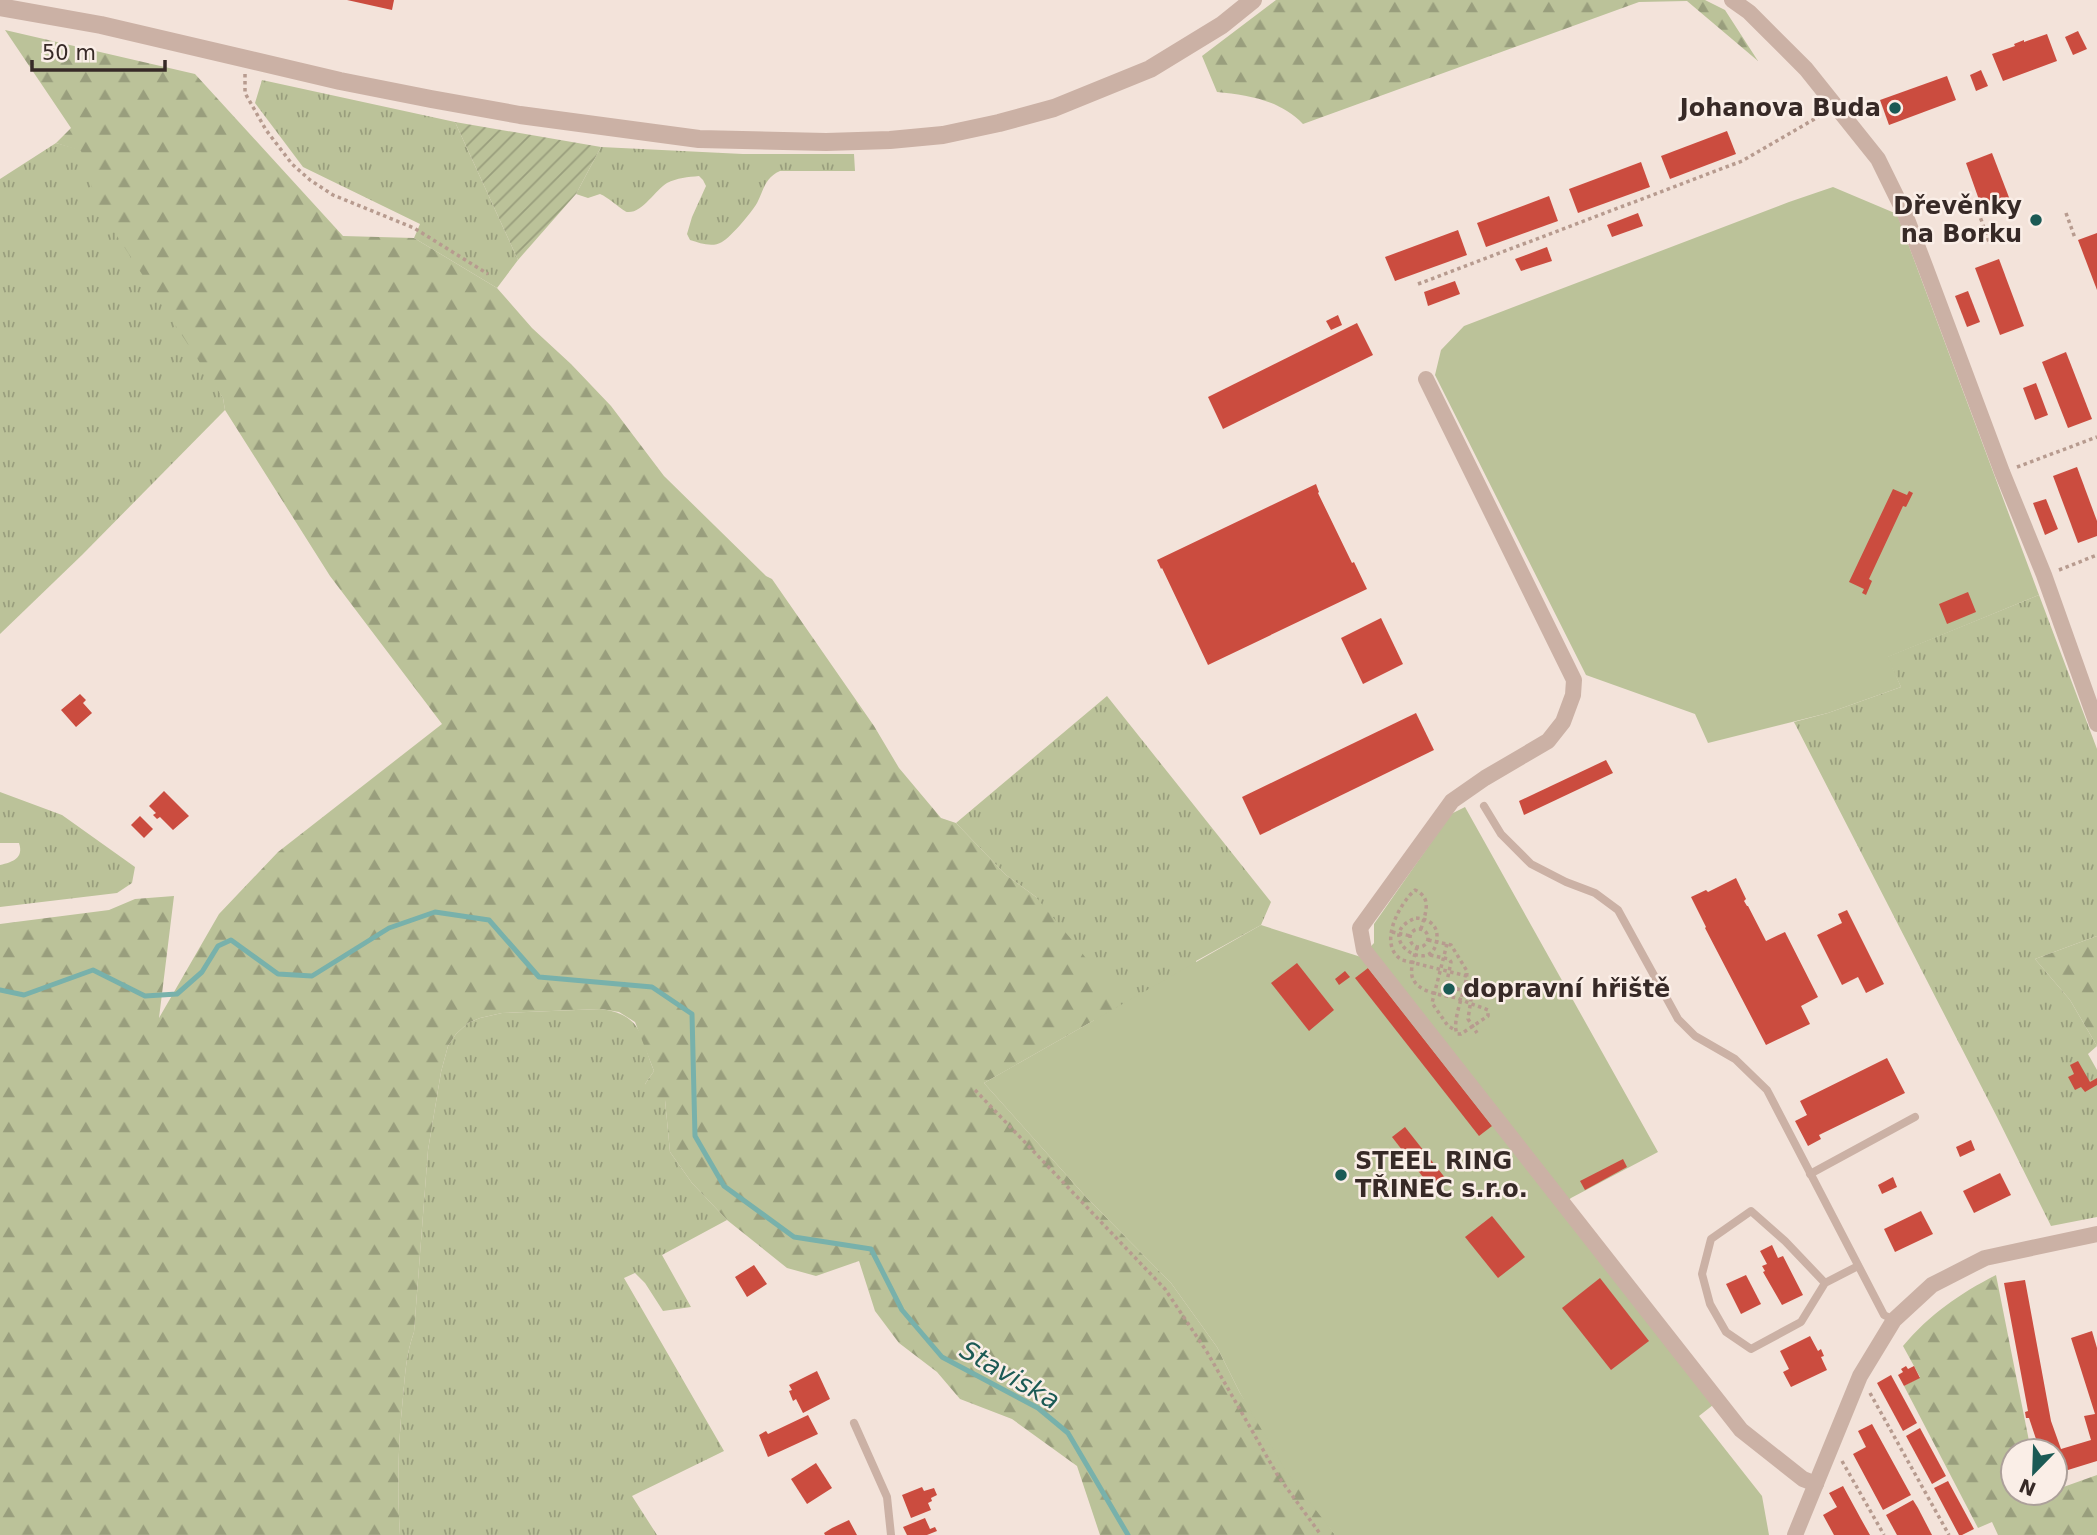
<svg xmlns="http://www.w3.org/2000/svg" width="2097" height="1535" font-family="'DejaVu Sans',sans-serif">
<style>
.grass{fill:url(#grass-tufts)}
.forest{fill:url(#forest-firs)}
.garden{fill:url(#garden-furrows)}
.pitch{fill:#bbc299}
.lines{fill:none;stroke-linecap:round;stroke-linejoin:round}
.stream{stroke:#78b1ab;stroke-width:5}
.building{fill:#cb4c3f}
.path{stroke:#b79b8f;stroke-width:3.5;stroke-dasharray:3.5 3.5;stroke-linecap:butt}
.service{stroke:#cbb1a5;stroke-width:8}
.minor{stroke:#cbb1a5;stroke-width:16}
.tertiary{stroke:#cbb1a5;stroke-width:18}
.poi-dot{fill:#1b5a55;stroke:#faeee7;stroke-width:2.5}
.labels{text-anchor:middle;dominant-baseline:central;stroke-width:5;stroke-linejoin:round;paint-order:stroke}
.poi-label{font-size:24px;font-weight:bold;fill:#372a27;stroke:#faeee7;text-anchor:end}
.water-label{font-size:26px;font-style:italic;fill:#1b5a55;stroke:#faeee7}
</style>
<defs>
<pattern id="grass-tufts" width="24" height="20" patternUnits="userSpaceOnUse" patternTransform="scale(1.75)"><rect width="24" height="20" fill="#bbc299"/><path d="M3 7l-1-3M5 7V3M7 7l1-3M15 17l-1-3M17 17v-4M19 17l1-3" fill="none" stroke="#999e7d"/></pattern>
<pattern id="forest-firs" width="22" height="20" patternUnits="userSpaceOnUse" patternTransform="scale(1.75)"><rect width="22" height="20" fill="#bbc299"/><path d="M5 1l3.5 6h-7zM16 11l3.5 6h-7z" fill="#999e7d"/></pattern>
<pattern id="garden-furrows" width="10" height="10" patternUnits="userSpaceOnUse" patternTransform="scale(1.75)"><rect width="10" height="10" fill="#bbc299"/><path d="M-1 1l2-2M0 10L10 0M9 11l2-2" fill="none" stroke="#999e7d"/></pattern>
</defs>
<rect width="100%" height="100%" fill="#f3e3da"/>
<g class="grass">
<polygon points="262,80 455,122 518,260 497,288 414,238 420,224 303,167 255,103"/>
<polygon points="56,143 81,150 223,398 225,410 82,555 0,634 0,179"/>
<path d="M601 147 743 154H854L855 171H780C766 177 764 188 758 201 754 210 731 237 722 242 712 248 700 243 690 240L687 234 692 217 706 186 703 180 699 176C688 177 677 178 667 183 655 190 642 214 627 212 623 211 608 197 600 194L588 198 576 194Z"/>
<polygon points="2039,595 2097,749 2097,936 2035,959 2070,1000 2097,1046 2088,1054 2097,1070 2097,1217 2051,1226 1997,1117 1794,722 1828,713 1901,687 1887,657"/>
<polygon points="1107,696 1271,902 1261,925 1196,961 1335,1535 1036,897 1006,875 956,823"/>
<path d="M0 792 62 815 135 867 132 883 117 893 0 907V865C13 862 24 858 19 843H0Z"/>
<path d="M601 1009C643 1015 640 1036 654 1071L645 1084 665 1100 670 1152 692 1183 727 1220 662 1255 691 1307 663 1311 645 1283 635 1273 624 1278 724 1451 632 1496 657 1535H400C397 1487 398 1445 403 1397 405 1375 406 1354 414 1332L428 1150 441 1072 448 1046 456 1034 468 1023 480 1018 502 1013Z"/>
</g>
<g class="forest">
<path d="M1276 0H1705L1725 10 1758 61 1687 1 1639 2 1303 124C1280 100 1248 95 1217 92L1202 56Z"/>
<path d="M5 30 195 74 343 236 414 238 497 288 532 328 571 364 611 406 664 476 766 576 772 579 874 726 899 768 941 818 956 823 1006 875 1036 897 1076 945 1121 1005 984 1083 1087 1198 1171 1283 1217 1347 1240 1393 1335 1535H1100L1077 1466 1012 1419 960 1399 937 1372 899 1343 875 1311 859 1261 816 1276 787 1268 727 1220 692 1183 670 1152 665 1100H653L647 1095 645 1084 654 1071 635 1022 619 1012 601 1009 502 1013 480 1018 468 1023 456 1034 448 1046 441 1072 428 1150 414 1332C406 1354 405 1375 403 1397 398 1445 397 1487 400 1535H0V924L109 910 135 899 174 896 159 1018 219 914 278 852 442 724 330 576 225 410 223 398 98 207 81 151 56 143 71 128Z"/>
<polygon points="2097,936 2097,1046 2070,1000 2035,959"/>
<path d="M1996 1275 2031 1451H2013V1493H2039L2040 1495 2055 1493V1490L2097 1475V1535H1998L1992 1522 1978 1528 1904 1386 1920 1377 1903 1346C1930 1314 1959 1294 1996 1275Z"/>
</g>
<polygon class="garden" points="455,122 601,147 576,194 518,260"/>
<g class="pitch">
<polygon points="1833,187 1897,214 2039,595 1888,657 1901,687 1828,713 1708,743 1695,714 1586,675 1435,375 1441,350 1464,326 1789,202"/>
<polygon points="1465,807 1658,1152 1571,1198 1559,1208 1713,1405 1699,1416 1762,1496 1769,1535 1335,1535 1286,1471 1240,1393 1217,1347 1171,1283 1087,1198 984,1083 1261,925 1361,957 1374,943 1374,924 1451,814"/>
</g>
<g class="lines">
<polyline class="stream" points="0,990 24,995 93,970 145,996 177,994 202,972 218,946 231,940 278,974 312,976 389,928 435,912 489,920 539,977 652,987 692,1014 695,1136 724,1186 794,1237 871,1249 902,1310 942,1357 1038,1408 1068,1433 1128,1535"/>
</g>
<g class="building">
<polygon points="347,0 394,0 392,10"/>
<polygon points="2078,31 2087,49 2073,55 2065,37"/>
<polygon points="2047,34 2057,61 2003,81 1992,54 2015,46 2014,44 2024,40 2024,42"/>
<polygon points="1981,70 1988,86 1976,91 1970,75"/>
<polygon points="1947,76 1956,100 1889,125 1880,100"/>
<polygon points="1727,131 1736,154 1670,179 1661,156"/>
<polygon points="1992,153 2010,200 1983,211 1966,163"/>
<polygon points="1641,162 1650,187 1578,213 1569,189"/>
<polygon points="1549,196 1558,221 1486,247 1477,223"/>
<polygon points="1638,213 1643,226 1612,237 1607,225"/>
<polygon points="1458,230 1467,255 1395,281 1385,257"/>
<polygon points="2097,233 2097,290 2078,240"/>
<polygon points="1547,247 1552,261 1521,271 1515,259"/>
<polygon points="1999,259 2024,326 2000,335 1975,268"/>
<polygon points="1455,281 1460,294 1428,306 1424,292"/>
<polygon points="1968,291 1980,322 1967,327 1955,296"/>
<polygon points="1338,315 1342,325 1331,330 1326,321"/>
<polygon points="1357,323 1373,355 1223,429 1208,397"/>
<polygon points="2066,352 2092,419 2068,428 2042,362"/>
<polygon points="2036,383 2048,415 2035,420 2023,388"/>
<polygon points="2077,467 2097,521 2097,536 2078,543 2053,476"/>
<polygon points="1316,484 1319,492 1318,493 1352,563 1354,562 1367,589 1208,665 1162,568 1161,569 1157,560"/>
<polygon points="1893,489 1907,495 1909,491 1913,493 1906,507 1903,506 1869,579 1872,581 1866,595 1862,593 1864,589 1849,582"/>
<polygon points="2046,499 2058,529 2045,535 2033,503"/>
<polygon points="1968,592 1976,612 1947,624 1939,604"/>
<polygon points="1381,618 1403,664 1363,684 1341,638"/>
<polygon points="80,694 86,700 83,703 92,713 76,727 61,710"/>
<polygon points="1416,713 1434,750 1260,835 1242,797"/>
<polygon points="1606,760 1613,773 1524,815 1519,801"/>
<polygon points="164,791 189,816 173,830 160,817 157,819 153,815 156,813 149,806"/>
<polygon points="140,816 153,829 144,838 131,825"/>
<polygon points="1736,878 1746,899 1744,901 1747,906 1748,906 1766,941 1785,932 1818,997 1801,1006 1810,1024 1766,1045 1705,928 1706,927 1691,897 1706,890 1708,892"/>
<polygon points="1847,910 1884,984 1866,993 1858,977 1842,985 1817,935 1842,923 1838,914"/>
<polygon points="1297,963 1334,1010 1309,1031 1271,983"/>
<polygon points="1368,968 1492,1126 1479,1136 1355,978"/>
<polygon points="1345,971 1350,977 1339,985 1335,979"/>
<polygon points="1887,1058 1905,1093 1819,1135 1821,1139 1808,1146 1795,1121 1807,1115 1800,1101"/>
<polygon points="2078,1061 2090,1082 2097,1078 2097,1085 2085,1092 2081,1087 2075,1090 2068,1077 2074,1074 2070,1065"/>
<polygon points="1405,1127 1446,1179 1433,1190 1392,1137"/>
<polygon points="1971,1140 1975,1150 1960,1157 1956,1147"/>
<polygon points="1623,1159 1627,1167 1585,1190 1580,1181"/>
<polygon points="2000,1173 2011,1195 1974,1213 1963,1191"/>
<polygon points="1893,1177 1897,1187 1882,1194 1878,1185"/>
<polygon points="1921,1211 1933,1234 1895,1252 1884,1229"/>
<polygon points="1492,1216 1525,1257 1498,1278 1465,1237"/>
<polygon points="1772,1245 1778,1258 1783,1256 1803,1295 1782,1305 1763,1272 1765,1271 1762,1266 1767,1264 1760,1251"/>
<polygon points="754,1265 767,1284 747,1297 735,1277"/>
<polygon points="1746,1275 1761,1304 1741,1314 1726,1284"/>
<polygon points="1600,1278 1649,1341 1611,1370 1562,1308"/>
<polygon points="2025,1280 2051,1421 2061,1449 2091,1440 2084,1416 2095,1414 2071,1338 2092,1331 2097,1348 2097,1461 2055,1474 2055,1451 2040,1451 2029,1418 2026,1418 2025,1412 2028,1411 2004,1283"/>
<polygon points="1810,1336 1818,1351 1821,1349 1824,1356 1821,1357 1827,1370 1791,1387 1783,1372 1789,1369 1780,1351"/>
<polygon points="1906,1366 1908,1369 1914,1366 1920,1378 1904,1386 1898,1375 1903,1372 1901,1369"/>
<polygon points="817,1371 830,1399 803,1413 796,1399 793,1401 789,1391 792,1390 789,1385"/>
<polygon points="1891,1375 1917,1423 1903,1431 1877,1383"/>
<polygon points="808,1415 818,1434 768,1457 759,1435 766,1431 768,1434"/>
<polygon points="1872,1424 1911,1495 1883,1510 1853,1454 1866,1447 1858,1431"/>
<polygon points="1920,1428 1946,1476 1932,1484 1906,1436"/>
<polygon points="816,1463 832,1488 807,1504 791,1479"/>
<polygon points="1948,1481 1974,1529 1962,1535 1959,1535 1934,1488"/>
<polygon points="1843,1486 1861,1519 1870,1535 1834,1535 1823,1515 1837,1507 1829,1493"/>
<polygon points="922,1487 924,1491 934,1488 937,1495 931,1498 932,1501 928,1503 931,1510 911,1518 902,1495"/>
<polygon points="1913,1500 1918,1508 1932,1535 1897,1535 1886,1515"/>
<polygon points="925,1518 930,1529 935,1527 937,1531 927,1535 907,1535 903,1527"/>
<polygon points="849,1520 857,1535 825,1535 824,1533 832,1528"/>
</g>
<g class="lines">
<g class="path">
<polyline points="245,74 245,93 266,130 292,164 310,180 333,195 414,228 488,274"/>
<polyline points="1976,205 1989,242"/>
<polyline points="2066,213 2075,238"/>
<polyline points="1418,284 1742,161 1823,114"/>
<polyline points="2017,467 2097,437"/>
<polyline points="2059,570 2097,555"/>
<path d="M1416 918C1432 919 1440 928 1436 944 1428 976 1371 935 1416 918Z"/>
<path d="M1421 929C1425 914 1433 898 1415 890 1399 904 1377 945 1402 960L1467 976"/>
<circle cx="1419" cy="938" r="9"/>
<polyline points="1392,932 1411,936"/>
<polyline points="1447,944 1432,1003 1448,1026 1455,1030"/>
<path d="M1417 947C1415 955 1410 967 1412 976 1416 993 1443 995 1457 998 1468 1003 1478 1006 1488 1010V1016L1461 1034H1457C1451 1019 1467 989 1467 971L1451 945 1428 940"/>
<polyline points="1430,955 1449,959 1451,962 1447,981 1450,987 1472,993 1468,1019 1477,1033"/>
<polyline points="975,1090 1165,1289 1207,1352 1278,1476 1321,1535"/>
<polyline points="1870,1393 1949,1535"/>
<polyline points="1842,1461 1884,1535"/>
</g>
<g class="service">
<polyline points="1484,806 1501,834 1531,864 1566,882 1595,893 1618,910 1678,1019 1695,1036 1735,1059 1767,1090 1884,1315 1894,1320"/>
<polyline points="1810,1174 1915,1117"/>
<polyline points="1825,1283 1785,1241 1751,1211 1711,1239 1702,1274 1710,1304 1726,1332 1751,1349 1801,1322 1825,1283 1858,1266"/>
<polyline points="854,1423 887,1497 891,1535"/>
</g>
<g class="minor">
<polyline points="1732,0 1749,12 1806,69 1878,159 1905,214 1925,266 2002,472 2044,575 2097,724"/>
<polyline points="1426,379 1574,680 1573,695 1563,722 1548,741 1485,778 1452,801 1360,928 1364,950 1741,1430 1803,1479 1816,1484"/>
<polyline points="1795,1535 1860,1376 1894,1320 1932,1285 1985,1258 2097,1234"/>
</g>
<polyline class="tertiary" points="0,7 101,25 340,81 431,99 520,115 699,139 826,142 890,140 943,135 999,123 1054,108 1150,69 1222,25 1253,0"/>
</g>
<g class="poi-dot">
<circle cx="1895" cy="108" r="7"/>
<circle cx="2036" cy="220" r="7"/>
<circle cx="1449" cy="989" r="7"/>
<circle cx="1341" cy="1175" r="7"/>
</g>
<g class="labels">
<g class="poi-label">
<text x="1881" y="108">Johanova Buda</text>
<text x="2022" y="206">Dřevěnky<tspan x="2022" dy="28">na Borku</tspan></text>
<text x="1463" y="989" text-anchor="start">dopravní hřiště</text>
<text x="1355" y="1161" text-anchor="start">STEEL RING<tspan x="1355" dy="28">TŘINEC s.r.o.</tspan></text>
</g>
<g class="water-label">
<text transform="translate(1010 1375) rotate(30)">Staviska</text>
</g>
</g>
<g transform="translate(2034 1472) rotate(203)"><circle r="33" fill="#faeee7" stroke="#aca09a" stroke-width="2"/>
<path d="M0-5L12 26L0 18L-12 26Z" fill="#1b5a55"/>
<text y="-10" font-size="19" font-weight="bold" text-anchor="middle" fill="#372a27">N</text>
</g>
<path d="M32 60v10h133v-10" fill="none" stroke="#372a27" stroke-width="3.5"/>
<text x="42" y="60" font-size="21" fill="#372a27" stroke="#faeee7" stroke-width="5" paint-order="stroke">50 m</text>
</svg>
